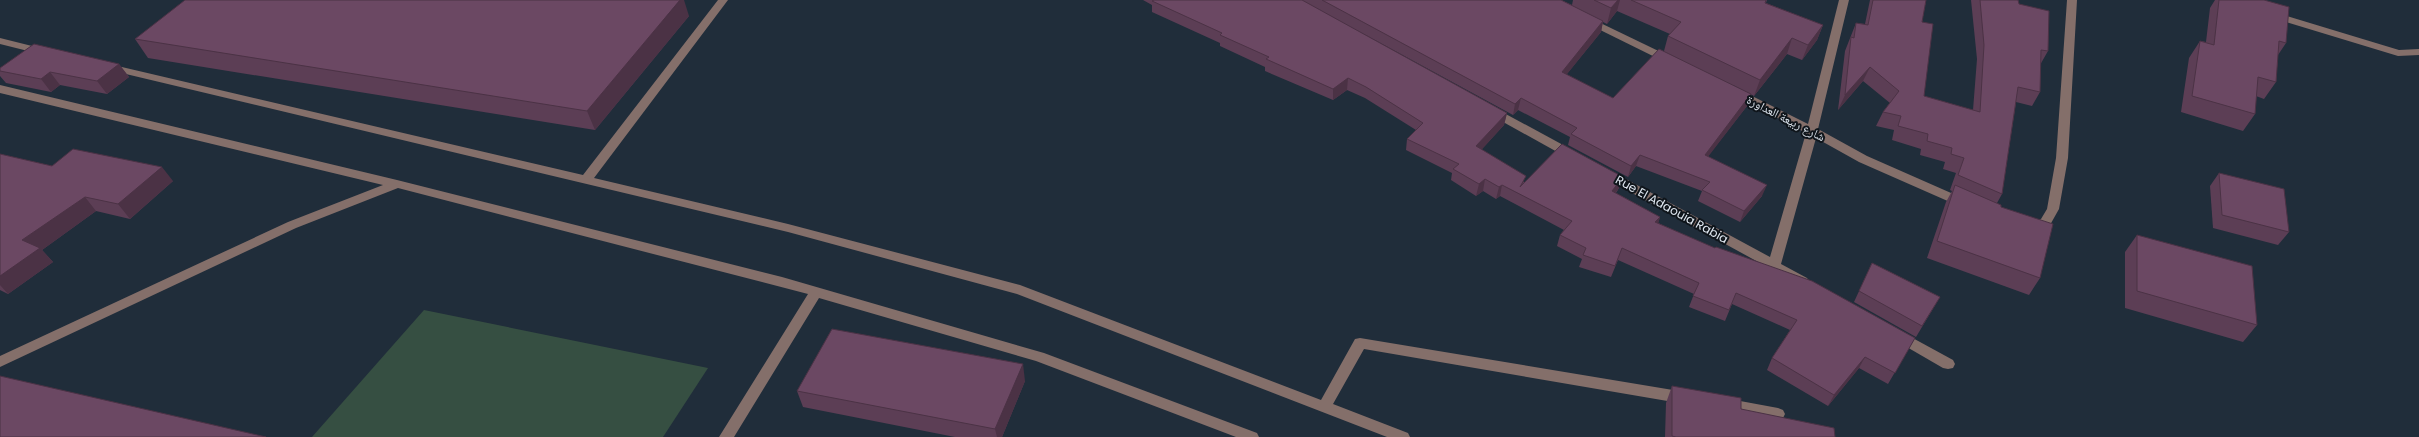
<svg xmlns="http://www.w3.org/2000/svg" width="2419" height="437" font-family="Poppins,'Noto Naskh Arabic',sans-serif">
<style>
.green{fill:#364f42}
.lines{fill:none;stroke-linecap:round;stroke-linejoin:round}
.minor{fill:#846f6a;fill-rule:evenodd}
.wall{fill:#5c3e55;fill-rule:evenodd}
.shaded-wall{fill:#4b3245}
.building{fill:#6b4863;stroke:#4b3245}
.labels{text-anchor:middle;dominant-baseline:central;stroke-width:4;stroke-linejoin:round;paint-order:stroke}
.street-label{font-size:12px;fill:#e0e8f1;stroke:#0f151b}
</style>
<rect width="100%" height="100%" fill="#202d3a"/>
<polygon class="green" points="424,310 708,368 663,437 312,437"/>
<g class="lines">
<g class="minor">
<polygon points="718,0 728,0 594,178 788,224 1020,285 1321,400 1355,339 1360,338 1685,392 1690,394 1692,398 1690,402 1685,404 1364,349 1333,404 1408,433 1410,437 1387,437 1017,294 788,232 109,70 103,67 109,64 583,175"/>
<polygon points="1839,0 1849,0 1818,129 1867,156 1967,200 1969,203 1967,206 1959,206 1859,162 1816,138 1781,264 1807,278 1809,281 1807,284 1802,286 1603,177 1601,174 1603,171 1611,171 1770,257 1806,133 1728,92 1730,89 1738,89 1808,124"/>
<polygon points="2067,0 2077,0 2068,158 2059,209 2050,225 2033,233 2027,229 2029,226 2041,219 2047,209 2056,158"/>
<polygon points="2274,12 2399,50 2419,49 2419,55 2398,56 2270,17 2270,13"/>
<polygon points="1588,17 1673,58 1675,60 1673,62 1665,62 1584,22 1583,20"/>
<polygon points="0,38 48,50 49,52 44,55 0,44"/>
<polygon points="0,85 397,180 782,277 1044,353 1257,433 1259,437 1236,437 1036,361 819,298 734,437 719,437 808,294 398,188 296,228 0,367 0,356 288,222 383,185 0,93"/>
<polygon points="1491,106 1576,152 1578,155 1572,159 1568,158 1487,113 1485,110"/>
<polygon points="1898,330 1953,360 1955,364 1953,368 1948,369 1943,368 1893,339 1891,335 1893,331"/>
<polygon points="1724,398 1778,408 1783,410 1785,414 1783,418 1778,420 1724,410 1719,408 1717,404 1719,400"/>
</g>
</g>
<g class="wall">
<path d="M1143 0H1561L1572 5 1573 0H1767L1766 3 1823 25 1817 40 1802 60 1787 54 1754 96 1733 85 1747 106 1708 156 1762 196 1740 222 1698 201 1702 191 1636 166 1628 177 1568 145 1570 137 1518 110 1513 115 1351 27 1507 113 1504 125 1481 150 1524 182 1623 177 1619 188 1616 193 1660 217 1658 223 1915 338 1888 384 1859 368 1828 406 1767 370 1772 358 1790 330 1732 304 1725 321 1689 307 1694 294 1618 260 1611 277 1579 267 1582 259 1557 246 1560 235 1564 230 1500 196 1496 199 1483 191 1476 196 1451 180 1452 173 1406 150 1407 139 1416 130 1365 98 1347 90 1333 100 1265 71V67L1220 46V43L1152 12V5ZM1617 11 1670 34 1668 36 1664 51 1613 98 1566 75 1601 32 1603 22 1607 24Z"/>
<polygon points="1870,0 1926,0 1922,22 1924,96 1973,110 1977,59 1971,0 2018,0 2019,4 2048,51 2040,65 2040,92 2032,106 2016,102 2002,194 1997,203 2001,207 2040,278 2029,295 1927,258 1946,202 1952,191 1950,190 1956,173 1943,169 1945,162 1920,155 1921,149 1892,140 1894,130 1876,126 1883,112 1890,103 1863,81 1838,110 1845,51 1856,23 1865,24"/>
<polygon points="2215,0 2264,0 2286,43 2278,55 2276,82 2264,99 2256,96 2255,114 2243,131 2181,112 2189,58 2200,41 2206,42 2210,8"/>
<polygon points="689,16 595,130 148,58 135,39"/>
<polygon points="119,64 129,77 107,94 60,85 51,92 6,83 0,76 0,68"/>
<polygon points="0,154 52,166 173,181 130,219 96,211 42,250 53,262 8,294 0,290"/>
<polygon points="2219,173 2289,232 2278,245 2213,228 2210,186"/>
<polygon points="2137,235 2257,325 2243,342 2125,308 2125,252"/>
<polygon points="1872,263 1940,297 1916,337 1854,302"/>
<polygon points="1025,381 1002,437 955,437 803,407 797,391"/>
<polygon points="1672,386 1741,409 1835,437 1665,437 1666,403"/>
</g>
<g class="shaded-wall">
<polygon points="680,0 684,0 689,16 595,130 587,111"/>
<polygon points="1618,0 1620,0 1617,11 1607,24 1611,8"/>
<polygon points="1603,21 1601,32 1559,84 1562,72"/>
<polygon points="1823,25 1817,40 1802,60 1808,45"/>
<polygon points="1792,38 1787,54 1754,96 1760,80"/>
<polygon points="119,64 129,77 107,94 97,81"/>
<polygon points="1870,67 1863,81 1838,110 1845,95"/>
<polygon points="50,72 60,85 51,92 41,79"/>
<polygon points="1348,78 1347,90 1333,100 1333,89"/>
<polygon points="1751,94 1747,106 1701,166 1705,155"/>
<polygon points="1521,98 1518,110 1513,115 1515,104"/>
<polygon points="1507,113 1504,125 1474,158 1476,146"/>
<polygon points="1640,155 1636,166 1628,177 1631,166"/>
<polygon points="162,167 173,181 130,219 118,204"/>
<polygon points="1623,177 1619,188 1609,202 1612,191"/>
<polygon points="1485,179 1483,191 1476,196 1479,184"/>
<polygon points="1502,185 1500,196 1496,199 1499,187"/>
<polygon points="1767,185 1762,196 1740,222 1744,211"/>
<polygon points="85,197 96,211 42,250 53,262 8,294 0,285 0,276 22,240"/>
<polygon points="1660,217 1657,228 1655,222"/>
<polygon points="1865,357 1859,368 1828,406 1834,395"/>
<polygon points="1023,364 1025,381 1002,437 997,437 995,429"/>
</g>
<g class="building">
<polygon points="185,0 680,0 587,111 135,39"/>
<polygon points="1154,0 1302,0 1507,113 1476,146 1526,176 1520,187 1562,144 1623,177 1612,191 1660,217 1655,222 1715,248 1716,247 1812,281 1915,338 1895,373 1865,357 1834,395 1772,358 1797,320 1736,293 1729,310 1693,296 1699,283 1622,248 1615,266 1583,255 1586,248 1560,235 1572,221 1502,185 1499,187 1485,179 1479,184 1453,169 1459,164 1407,139 1423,123 1366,87 1348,78 1333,89 1266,59 1269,57 1220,35 1222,33 1152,1"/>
<polygon points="1322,0 1561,0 1603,21 1562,72 1613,98 1659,49 1751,94 1705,155 1767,185 1744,211 1702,190 1710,182 1640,155 1631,166 1571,134 1577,128 1521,98 1515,104"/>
<polygon points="1594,0 1618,0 1611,8"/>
<polygon points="1631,0 1766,0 1765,3 1823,25 1808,45 1792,38 1760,80 1668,36 1681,22"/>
<polygon points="1873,0 1926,0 1922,22 1933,24 1924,96 1980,112 1984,45 1980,0 2018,0 2019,4 2049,11 2048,51 2041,50 2040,92 2018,87 2002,194 1958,175 1964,158 1951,154 1952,148 1927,141 1928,134 1898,126 1901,116 1883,112 1899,91 1870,67 1845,95 1851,37 1854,38 1856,23 1868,25"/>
<polygon points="2219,0 2264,0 2289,7 2286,43 2279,41 2276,82 2258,77 2255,114 2192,96 2200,41 2214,45"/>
<polygon points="34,44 119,64 97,81 50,72 41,79 0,71 0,68"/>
<polygon points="73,149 162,167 118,204 85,197 22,240 40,248 0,276 0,154 52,166"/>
<polygon points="2219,173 2284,189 2289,232 2222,215"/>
<polygon points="1955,185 2001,205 2001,207 2053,224 2040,278 1937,241"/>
<polygon points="2137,235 2252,266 2257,325 2137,291"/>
<polygon points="1872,263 1940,297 1922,326 1859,291"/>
<polygon points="832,329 1023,364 995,429 797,391"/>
<polygon points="0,376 266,437 0,437"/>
<polygon points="1672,386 1741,398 1741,409 1834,428 1835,437 1676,437 1672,436"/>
</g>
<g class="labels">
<g class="street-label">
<text transform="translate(1786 118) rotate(27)">شارع ربيعة العداورة</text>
<text transform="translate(1672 209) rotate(29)">Rue El Adaouia Rabia</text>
</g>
</g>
</svg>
